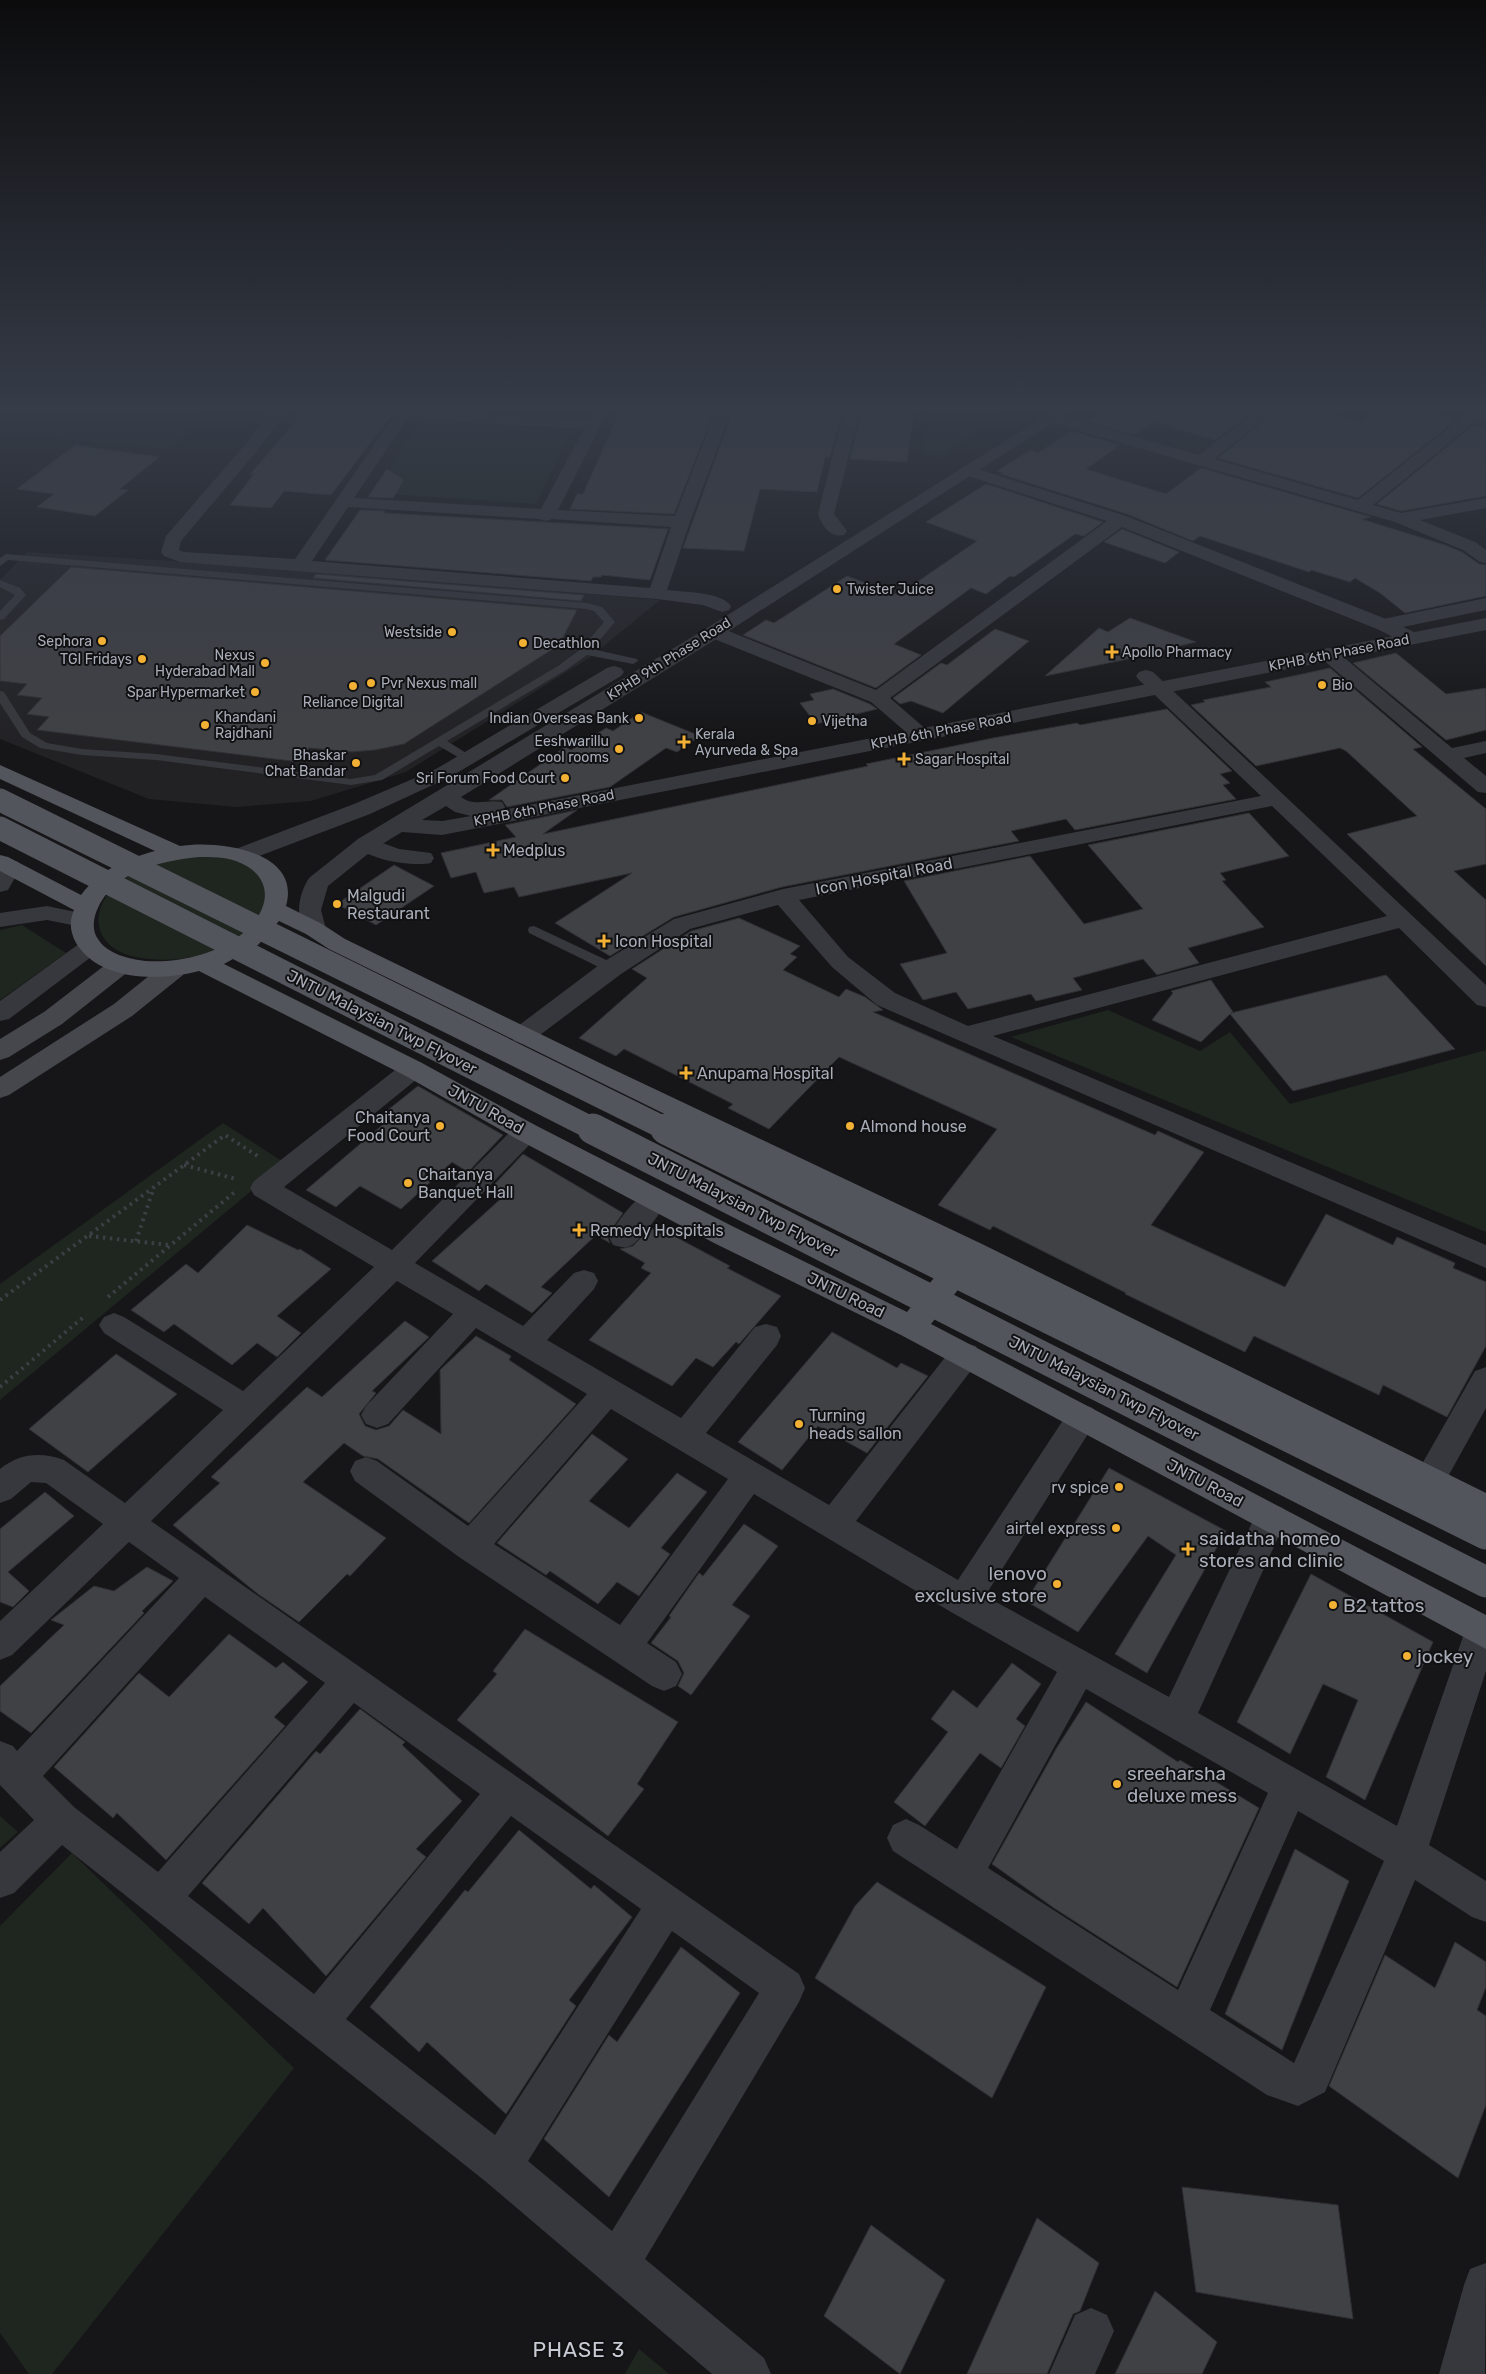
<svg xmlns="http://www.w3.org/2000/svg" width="1486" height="2374" font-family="Rubik,sans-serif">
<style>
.built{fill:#222225}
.green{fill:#1e261f}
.building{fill:#404145;stroke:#303034}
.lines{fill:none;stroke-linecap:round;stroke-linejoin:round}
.path{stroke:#3d3f44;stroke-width:4;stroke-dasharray:2.5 4.5;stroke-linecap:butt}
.service{fill:#37383d;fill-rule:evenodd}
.minor{fill:#37383d;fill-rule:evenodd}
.tertiary{fill:#37383d;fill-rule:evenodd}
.secondary{fill:#45474d;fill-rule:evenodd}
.primary{fill:#53555c;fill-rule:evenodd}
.primary-bridge-far1{stroke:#53555c;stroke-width:23}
.primary-bridge{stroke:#53555c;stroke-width:31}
.poi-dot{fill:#f2b134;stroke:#111113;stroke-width:2}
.labels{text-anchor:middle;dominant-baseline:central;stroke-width:4;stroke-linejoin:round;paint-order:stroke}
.far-poi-label{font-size:14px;fill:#a8adb8;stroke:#111113;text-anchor:start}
.far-street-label{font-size:14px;fill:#a8adb8;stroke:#111113}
.poi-label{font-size:16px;fill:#a8adb8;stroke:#111113;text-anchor:start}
.street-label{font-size:16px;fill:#a8adb8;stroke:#111113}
.near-poi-label{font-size:19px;fill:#a8adb8;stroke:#111113;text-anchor:start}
.near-neighbourhood-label{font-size:21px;letter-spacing:1px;fill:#c9ccd4;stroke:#111113}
</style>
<rect width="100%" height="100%" fill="#161618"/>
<polygon class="built" points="27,552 283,568 660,600 589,658 406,772 311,801 236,807 149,799 0,739 0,580"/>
<g class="green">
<polygon points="0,411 203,411 172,450 0,433"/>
<polygon points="928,411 1004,411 938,458 923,453"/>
<polygon points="421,420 571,431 536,504 375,493"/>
<path d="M201 856C217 857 234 858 249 866 287 889 260 927 231 943 202 959 168 963 136 957 90 948 87 905 123 880 146 864 173 859 201 856Z"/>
<polygon points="22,925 66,953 0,1000 0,930"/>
<polygon points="1108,1010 1200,1051 1230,1032 1290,1104 1486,1050 1486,1232 1011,1037"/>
<polygon points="223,1123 285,1163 0,1400 0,1284"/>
<polygon points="0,1816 18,1832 0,1848"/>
<polygon points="72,1853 294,2068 52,2374 29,2374 0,2333 0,1926"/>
<polygon points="639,2349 669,2374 625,2374"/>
</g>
<g class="building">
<polygon points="305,411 392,414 331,495 284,491 271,508 230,505 254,474 250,474"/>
<polygon points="620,411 671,413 672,411 714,411 674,514 570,509 577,494 583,494"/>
<polygon points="733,411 842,412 830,457 825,457 817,492 760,489 744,551 683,548"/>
<polygon points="871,411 914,411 907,462 850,459 861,413 871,413"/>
<polygon points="1102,411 1254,411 1215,440 1153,422 1134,435 1086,421"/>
<polygon points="1276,411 1323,411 1361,422 1375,411 1422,411 1456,420 1358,498 1218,458"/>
<polygon points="1474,425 1486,428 1486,496 1401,511 1377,504"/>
<polygon points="1072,431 1120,445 1086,469 1166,494 1201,468 1371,517 1361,519 1445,545 1462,552 1479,564 1486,565 1486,596 1405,613 1380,593 1355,578 1350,582 1311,570 1309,572 1200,536 1193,541 1127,514 1001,474 1003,473 997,471 1030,450 1038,453"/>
<polygon points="75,445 159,457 120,489 128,490 95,516 37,507 54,494 17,489"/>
<polygon points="387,469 404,480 393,498 368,497"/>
<polygon points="986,484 1103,522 1084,536 1075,534 1014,577 1010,576 986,594 971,588 894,644 921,655 876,688 743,635 766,620 774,623 847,576 898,595 977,541 926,522"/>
<polygon points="360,510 385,511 384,513 668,529 650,580 602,575 601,577 593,577 591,581 325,560"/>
<polygon points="1122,529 1179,552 1165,563 1104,542"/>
<polygon points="71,567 577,610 559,645 404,744 375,750 352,752 309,748 299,762 37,730 49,717 27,714 42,698 17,695 27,684 0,681 0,636"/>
<polygon points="316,574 584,595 581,601 313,578"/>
<polygon points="1130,618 1196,642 1158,651 1162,652 1045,676 1099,628 1108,632"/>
<polygon points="995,629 1029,641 943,713 911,701 900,704 893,698 941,663 947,665"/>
<polygon points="1396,653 1446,694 1486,688 1486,730 1446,740 1353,663"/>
<polygon points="1330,668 1422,747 1413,749 1486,809 1486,864 1454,871 1486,900 1486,966 1347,834 1417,816 1346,751 1340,748 1256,766 1191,705 1205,702 1203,700 1271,687 1265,682"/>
<polygon points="833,689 870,704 877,709 816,724 800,703 814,700 810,694"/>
<polygon points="1167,709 1232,771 1220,774 1230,783 1223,785 1236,799 1075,830 1066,819 1011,831 1019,841 782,887 674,917 610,956 555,923 632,873 519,897 514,887 484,893 476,872 451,878 441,853 516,837 505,825 577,810 543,834 868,766 866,764 993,738 1077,723 1080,725"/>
<polygon points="641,712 700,736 677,752 666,748 610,787 507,807 502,800 489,800 565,747 571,750 606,728 613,731"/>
<polygon points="1249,813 1289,856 1220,873 1226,880 1222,881 1264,927 1188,948 1199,963 1157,975 1143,959 1073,978 1082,990 1036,1001 1031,994 968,1009 956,992 923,1000 900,964 947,953 904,881 1030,856 1084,924 1143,909 1088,845"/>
<polygon points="394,865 434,886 376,925 337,904"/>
<polygon points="739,918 800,946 790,954 797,957 783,970 839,997 846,989 865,997 883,1010 873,1012 1155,1135 1158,1131 1204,1152 1151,1225 1285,1287 1326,1214 1393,1245 1397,1237 1455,1263 1453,1268 1486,1282 1486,1346 1447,1417 1383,1385 1379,1395 1254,1336 1245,1352 1125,1294 1126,1293 993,1226 990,1230 938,1205 997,1129 839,1057 769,1129 728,1108 733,1104 624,1049 616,1056 579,1038 647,978 632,969 691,931"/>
<polygon points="1386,975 1455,1049 1293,1091 1230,1014 1201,1042 1152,1020 1173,993 1171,991 1211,980 1233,1012 1231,1013"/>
<polygon points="418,1086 503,1135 468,1172 452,1162 401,1209 360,1186 336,1207 306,1190 386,1122 379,1117"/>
<polygon points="523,1154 623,1213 607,1236 610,1243 596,1235 541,1287 552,1293 532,1313 486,1284 479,1291 432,1261 505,1195 492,1187"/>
<polygon points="247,1225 298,1250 300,1249 331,1269 277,1316 301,1333 277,1357 257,1343 232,1365 174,1324 164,1332 131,1310 186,1264 198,1273"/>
<polygon points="651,1228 669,1238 672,1235 730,1266 727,1268 781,1296 739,1344 736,1342 713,1367 696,1358 672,1386 589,1340 651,1273 641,1268 645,1263 620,1249 633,1246"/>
<polygon points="405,1321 429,1337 372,1391 376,1393 359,1414 365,1426 376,1430 389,1426 403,1410 441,1434 440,1370 476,1336 511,1356 509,1360 576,1404 469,1523 378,1459 363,1456 344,1443 303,1482 386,1538 350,1576 347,1574 299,1622 258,1594 173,1525 220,1483 211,1477 307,1387 322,1397"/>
<polygon points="832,1332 897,1368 901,1363 928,1376 867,1453 818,1426 782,1470 738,1442"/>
<polygon points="116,1354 177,1394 88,1472 29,1429"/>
<polygon points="592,1434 628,1459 589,1501 629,1528 677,1473 707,1492 661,1548 670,1554 639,1596 617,1582 598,1604 550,1571 546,1575 497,1543"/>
<polygon points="1109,1468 1226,1531 1147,1673 1115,1654 1176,1555 1148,1536 1078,1632 1026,1601"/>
<polygon points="45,1492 74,1516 8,1572 29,1591 13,1607 0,1602 0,1529"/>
<polygon points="744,1524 778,1546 732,1605 750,1616 691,1695 678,1686 684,1673 678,1661 651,1643 671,1617 669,1616 699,1573 703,1576"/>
<polygon points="147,1567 173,1581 142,1611 144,1613 31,1733 0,1711 0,1686 64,1625 51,1620 94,1586 114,1591"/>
<polygon points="1311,1574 1433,1642 1365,1800 1326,1777 1358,1700 1323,1684 1290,1754 1237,1722"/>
<polygon points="525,1629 678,1722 637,1784 644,1789 608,1836 457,1720 497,1674 493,1671"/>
<polygon points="229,1634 276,1668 283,1662 308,1682 274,1717 285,1726 166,1860 117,1813 113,1818 54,1767 139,1673 169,1697"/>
<polygon points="1012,1663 1041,1684 1016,1719 1025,1726 1001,1768 980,1753 925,1826 894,1802 948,1732 931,1719 953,1690 977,1708"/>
<polygon points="1086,1702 1178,1762 1180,1760 1259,1808 1177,1987 1054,1908 992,1864 1056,1749"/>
<polygon points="360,1709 405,1742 402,1745 462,1801 416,1849 426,1857 326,1976 263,1908 249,1924 202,1883 316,1751 320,1754"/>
<polygon points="519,1830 591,1889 594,1885 632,1917 569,2000 576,2006 506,2114 427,2042 419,2052 370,2007 465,1890 468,1892"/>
<polygon points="1295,1849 1349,1881 1282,2050 1225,2014"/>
<polygon points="877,1882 1046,1987 992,2098 815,1978 855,1906"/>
<polygon points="1455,1942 1486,1962 1486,1987 1477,2010 1486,2016 1486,2105 1458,2178 1329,2086 1385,1955 1435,1988"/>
<polygon points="681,1947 740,1993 609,2197 544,2139 609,2035 617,2042"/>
<polygon points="1182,2187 1338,2205 1353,2319 1196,2292"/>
<polygon points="1037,2218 1099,2263 1080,2311 1073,2314 1047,2374 967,2374"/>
<polygon points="871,2225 945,2280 900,2374 824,2316"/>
<polygon points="1155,2291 1217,2342 1202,2374 1115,2374"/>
</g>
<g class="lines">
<g class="path">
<polyline points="184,1165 236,1179"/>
<polyline points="89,1236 169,1245"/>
<polyline points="136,1241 154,1187"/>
<polyline points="108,1297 236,1191"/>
<polyline points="0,1300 225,1135 259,1157"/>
<polyline points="0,1387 86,1315"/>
</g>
<g class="service">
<polygon points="6,554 587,603 602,607 615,622 592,649 637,659 638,661 633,664 587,655 566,670 447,741 471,756 471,760 463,760 439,746 382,780 351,785 156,760 82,755 40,748 22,737 0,703 0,691 4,692 30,733 47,743 82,749 156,754 351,779 375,775 558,666 581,649 604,622 594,611 587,609 8,560 0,566 0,558"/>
<polygon points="0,580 20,588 26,595 4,619 0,620 0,611 15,595 0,587"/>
<polygon points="534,926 617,965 619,968 612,972 607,971 529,933 528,930 529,927"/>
</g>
<g class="minor">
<path d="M271 411H287L255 453 181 541 179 550 184 552 295 559 398 411 589 420 594 411H608L558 510 675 516 716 411H731L690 522 667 590C684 592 722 592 731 606L729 610 722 612 703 605 657 599 180 562 164 556 161 552 166 536 243 447ZM407 419 584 429 541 509 354 498ZM348 507 539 519 546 521 552 519 671 527 650 588 312 561Z"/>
<path d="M844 411H860L834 514 847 531 844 535C830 538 822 526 818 514Z"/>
<polygon points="1257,411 1274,411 1214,459 1358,500 1469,412 1486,413 1486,423 1477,420 1373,505 1401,513 1486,498 1486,508 1420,520 1475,542 1486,550 1486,563 1480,562 1463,550 1395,522 1046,421 1043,418 1051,413 1199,455"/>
<path d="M968 466 1126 516 1391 621 1418 634 1420 638 1418 642C1404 645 1390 635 1377 629L1122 527 890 698 928 731 931 735 928 739 921 741 914 739 871 702 707 636 705 632 707 628H721L876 690 1107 521 962 474 960 471 962 468Z"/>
<polygon points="1328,648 1335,650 1452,748 1486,741 1486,753 1464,758 1486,776 1486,793 1478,792 1321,658 1318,654 1321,650"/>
<path d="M1146 670 1153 672 1486 985V1007L1477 1005 1399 928 993 1036 1486 1245V1268L877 1005 832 967 778 905 690 929 621 974 532 1041 523 1044 514 1041 510 1035 514 1029 603 962 674 919 783 889 1261 796 1139 680 1136 676 1139 672ZM1272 806 1387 916 968 1026 895 993 848 957 799 900Z"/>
<path d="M366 837 399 849 431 853 434 858 431 863C413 867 366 860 355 844L358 839Z"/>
<polygon points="91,938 99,941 103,946 99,951 9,1019 0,1021 0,1001 83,941"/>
<path d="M413 1060 422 1063 426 1069 422 1075 284 1187 392 1250 517 1125 526 1122 535 1125 539 1132 535 1139 415 1263 523 1326 574 1273 584 1270 594 1273 598 1281 594 1289 547 1340 681 1418 755 1327 766 1324 777 1327 781 1336 777 1345 706 1433 829 1505 954 1346 965 1343 976 1346 980 1355 976 1364 856 1521 958 1580 1071 1408 1082 1404 1093 1408 1098 1417 1093 1426 985 1596 1169 1697 1259 1508 1271 1504 1283 1508 1287 1518 1198 1713 1397 1826 1465 1631 1470 1620 1482 1615 1486 1617V1671L1429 1845 1486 1881V1922L1472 1917 1415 1880 1325 2092 1298 2106 1267 2095 893 1851 887 1838 893 1825 906 1819 919 1825 957 1849 1057 1672 951 1612 754 1494 647 1643 676 1662 682 1674 676 1686 664 1691 652 1686 459 1557 355 1481 350 1471 355 1461 366 1457 377 1461 468 1526 587 1394 476 1328 388 1424 377 1428 366 1424 361 1415 366 1406 453 1314 397 1281 151 1521 799 1974 805 1988 799 2002 645 2259 764 2358 771 2374H712L485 2181 62 1845 14 1893 0 1898V1852L34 1820 0 1785V1741L13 1746 17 1751 179 1578 129 1542 12 1655 0 1660V1621L103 1524 46 1483 31 1482 11 1499 0 1503V1469C20 1453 41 1452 64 1460L125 1503 223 1410 104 1333 99 1325 104 1317 114 1313 124 1317 243 1391 374 1267 254 1195 250 1188 254 1181 404 1063ZM611 1409 728 1479 620 1625 494 1544ZM205 1597 325 1683 158 1872 74 1807 43 1776ZM1086 1689 1268 1793 1178 1990 988 1868ZM354 1703 480 1794 314 1994 188 1896ZM1298 1811 1384 1861 1294 2063 1210 2010ZM511 1816 641 1909 495 2135 346 2019ZM672 1931 759 1993 612 2231 528 2161Z"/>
<path d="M655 1189 665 1192 669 1199C664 1208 640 1241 632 1245 625 1249 620 1247 613 1245L609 1237C618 1220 637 1194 655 1189Z"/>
<polygon points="1486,1367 1486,1408 1440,1491 1429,1495 1418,1491 1413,1481 1418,1471 1475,1371"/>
<polygon points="1486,2263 1485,2374 1439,2374 1464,2285 1470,2269"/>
<polygon points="1091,2308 1107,2315 1114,2331 1095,2374 1049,2374 1075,2315"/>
</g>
<g class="tertiary">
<path d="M1053 411H1071L721 636 461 797C474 807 487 799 502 802L505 807 503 810 1486 618V630L442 835 402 832 374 849 328 886 321 910 326 929 322 934 314 936 306 934C295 917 298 895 309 878L358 839 707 628ZM446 806 455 812 471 816 442 821 422 820Z"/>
<polygon points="1486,598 1486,610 1388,630 1381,628 1379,624 1381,620 1388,618"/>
<polygon points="614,666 621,668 624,672 621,676 450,777 370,814 249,860 241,862 233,860 230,855 233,850 354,804 436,769 607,668"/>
<polygon points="10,860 18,862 21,867 8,890 0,892 0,865 2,862"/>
<polygon points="47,906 90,915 94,920 90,925 82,927 47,920 0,927 0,913"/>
</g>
<g class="secondary">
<polygon points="121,957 129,959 133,965 129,971 62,1024 9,1057 0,1060 0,1039 44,1012 113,959"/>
<polygon points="174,961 183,963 186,969 183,975 132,1016 9,1095 0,1098 0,1077 114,1004 165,963"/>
</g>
<path class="primary" d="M0 765 180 846C217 840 302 850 286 906L322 924 345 939 606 1066 982 1244 1486 1493V1523L976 1267 931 1324 1486 1615V1649L901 1335 714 1243 517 1139 404 1075 199 971C160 981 100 982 76 943 70 932 69 921 74 910L0 871V855L8 857 81 895C100 870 125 859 155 851L0 779ZM199 857C211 857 225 857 236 861 276 876 271 911 242 934 215 955 178 963 145 961 129 959 107 954 98 939 92 931 93 919 97 910 113 871 161 861 199 857ZM279 921 306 934 329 949 952 1255 907 1312 734 1227 535 1125 422 1063 224 964 258 945Z"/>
<g class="primary-bridge-far1">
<polyline points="0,800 668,1130"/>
<polyline points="0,828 595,1130"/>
</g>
<g class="primary-bridge">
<polyline points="593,1129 1486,1582"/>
<polyline points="666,1129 1486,1534"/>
</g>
</g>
<linearGradient id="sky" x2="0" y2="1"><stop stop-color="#0c0c0d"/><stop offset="0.55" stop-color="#363c48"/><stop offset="1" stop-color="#363c48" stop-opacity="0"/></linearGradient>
<rect width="1486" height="743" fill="url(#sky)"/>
<g class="poi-dot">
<circle cx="837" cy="589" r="5"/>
<circle cx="452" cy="632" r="5"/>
<circle cx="102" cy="641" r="5"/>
<circle cx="523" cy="643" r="5"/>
<path d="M1109.5 644.5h5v5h5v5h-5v5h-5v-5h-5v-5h5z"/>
<circle cx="142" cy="659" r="5"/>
<circle cx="265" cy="663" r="5"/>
<circle cx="371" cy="683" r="5"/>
<circle cx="1322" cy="685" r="5"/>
<circle cx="353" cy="686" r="5"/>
<circle cx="255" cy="692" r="5"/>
<circle cx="639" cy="718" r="5"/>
<circle cx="812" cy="721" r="5"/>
<circle cx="205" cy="725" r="5"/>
<path d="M681.5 734.5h5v5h5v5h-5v5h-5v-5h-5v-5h5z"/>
<circle cx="619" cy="749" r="5"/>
<path d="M901.5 751.5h5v5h5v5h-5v5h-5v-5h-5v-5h5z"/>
<circle cx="356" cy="763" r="5"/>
<circle cx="565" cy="778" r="5"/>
<path d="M490.5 842.5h5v5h5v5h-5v5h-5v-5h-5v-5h5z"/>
<circle cx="337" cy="904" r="5"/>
<path d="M601.5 933.5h5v5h5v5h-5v5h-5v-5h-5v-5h5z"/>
<path d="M683.5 1065.5h5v5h5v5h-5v5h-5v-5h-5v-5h5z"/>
<circle cx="440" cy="1126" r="5"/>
<circle cx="850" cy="1126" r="5"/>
<circle cx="408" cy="1183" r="5"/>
<path d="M576.5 1222.5h5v5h5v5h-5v5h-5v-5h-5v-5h5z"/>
<circle cx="799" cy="1424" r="5"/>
<circle cx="1119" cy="1487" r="5"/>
<circle cx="1116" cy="1528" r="5"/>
<path d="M1185.5 1541.5h5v5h5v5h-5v5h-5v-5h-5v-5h5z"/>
<circle cx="1057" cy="1584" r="5"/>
<circle cx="1333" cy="1605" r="5"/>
<circle cx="1407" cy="1656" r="5"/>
<circle cx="1117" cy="1784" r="5"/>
</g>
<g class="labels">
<g class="far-poi-label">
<text x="847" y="589">Twister Juice</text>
<text x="442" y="632" text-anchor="end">Westside</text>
<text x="92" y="641" text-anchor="end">Sephora</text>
<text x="533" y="643">Decathlon</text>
<text x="1122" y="652">Apollo Pharmacy</text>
<text x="255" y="655" text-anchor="end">Nexus<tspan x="255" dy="16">Hyderabad Mall</tspan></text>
<text x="132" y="659" text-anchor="end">TGI Fridays</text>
<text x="381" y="683">Pvr Nexus mall</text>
<text x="1332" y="685">Bio</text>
<text x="245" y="692" text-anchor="end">Spar Hypermarket</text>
<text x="353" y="702" text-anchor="middle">Reliance Digital</text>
<text x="215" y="717">Khandani<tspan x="215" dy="16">Rajdhani</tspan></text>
<text x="629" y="718" text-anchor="end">Indian Overseas Bank</text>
<text x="822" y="721">Vijetha</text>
<text x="695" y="734">Kerala<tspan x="695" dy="16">Ayurveda &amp; Spa</tspan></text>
<text x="609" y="741" text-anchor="end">Eeshwarillu<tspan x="609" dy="16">cool rooms</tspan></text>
<text x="346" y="755" text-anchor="end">Bhaskar<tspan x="346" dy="16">Chat Bandar</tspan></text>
<text x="915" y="759">Sagar Hospital</text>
<text x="555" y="778" text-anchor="end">Sri Forum Food Court</text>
</g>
<g class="far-street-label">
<text transform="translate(1339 653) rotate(-11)">KPHB 6th Phase Road</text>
<text transform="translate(669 659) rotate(-32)">KPHB 9th Phase Road</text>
<text transform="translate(941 731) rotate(-11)">KPHB 6th Phase Road</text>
<text transform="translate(544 808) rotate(-11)">KPHB 6th Phase Road</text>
</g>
<g class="poi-label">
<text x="503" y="850">Medplus</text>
<text x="347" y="895">Malgudi<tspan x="347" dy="18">Restaurant</tspan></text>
<text x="615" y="941">Icon Hospital</text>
<text x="697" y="1073">Anupama Hospital</text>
<text x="430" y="1117" text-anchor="end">Chaitanya<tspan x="430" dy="18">Food Court</tspan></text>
<text x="860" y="1126">Almond house</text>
<text x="418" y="1174">Chaitanya<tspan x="418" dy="18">Banquet Hall</tspan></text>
<text x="590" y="1230">Remedy Hospitals</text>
<text x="809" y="1415">Turning<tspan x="809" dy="18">heads sallon</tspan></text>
<text x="1109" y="1487" text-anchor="end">rv spice</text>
<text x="1106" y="1528" text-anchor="end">airtel express</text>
</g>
<g class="street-label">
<text transform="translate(884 876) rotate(-11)">Icon Hospital Road</text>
<text transform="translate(382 1022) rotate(27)">JNTU Malaysian Twp Flyover</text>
<text transform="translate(486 1109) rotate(29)">JNTU Road</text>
<text transform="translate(743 1205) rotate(27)">JNTU Malaysian Twp Flyover</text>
<text transform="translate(846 1295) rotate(26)">JNTU Road</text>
<text transform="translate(1104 1388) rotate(27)">JNTU Malaysian Twp Flyover</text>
<text transform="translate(1205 1483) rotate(28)">JNTU Road</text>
</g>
<g class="near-poi-label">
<text x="1199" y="1538">saidatha homeo<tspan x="1199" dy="22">stores and clinic</tspan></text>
<text x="1047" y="1573" text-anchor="end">lenovo<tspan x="1047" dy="22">exclusive store</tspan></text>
<text x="1343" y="1605">B2 tattos</text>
<text x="1417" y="1656">jockey</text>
<text x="1127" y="1773">sreeharsha<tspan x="1127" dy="22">deluxe mess</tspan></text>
</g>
<g class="near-neighbourhood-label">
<text x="579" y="2349">PHASE 3</text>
</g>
</g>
</svg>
